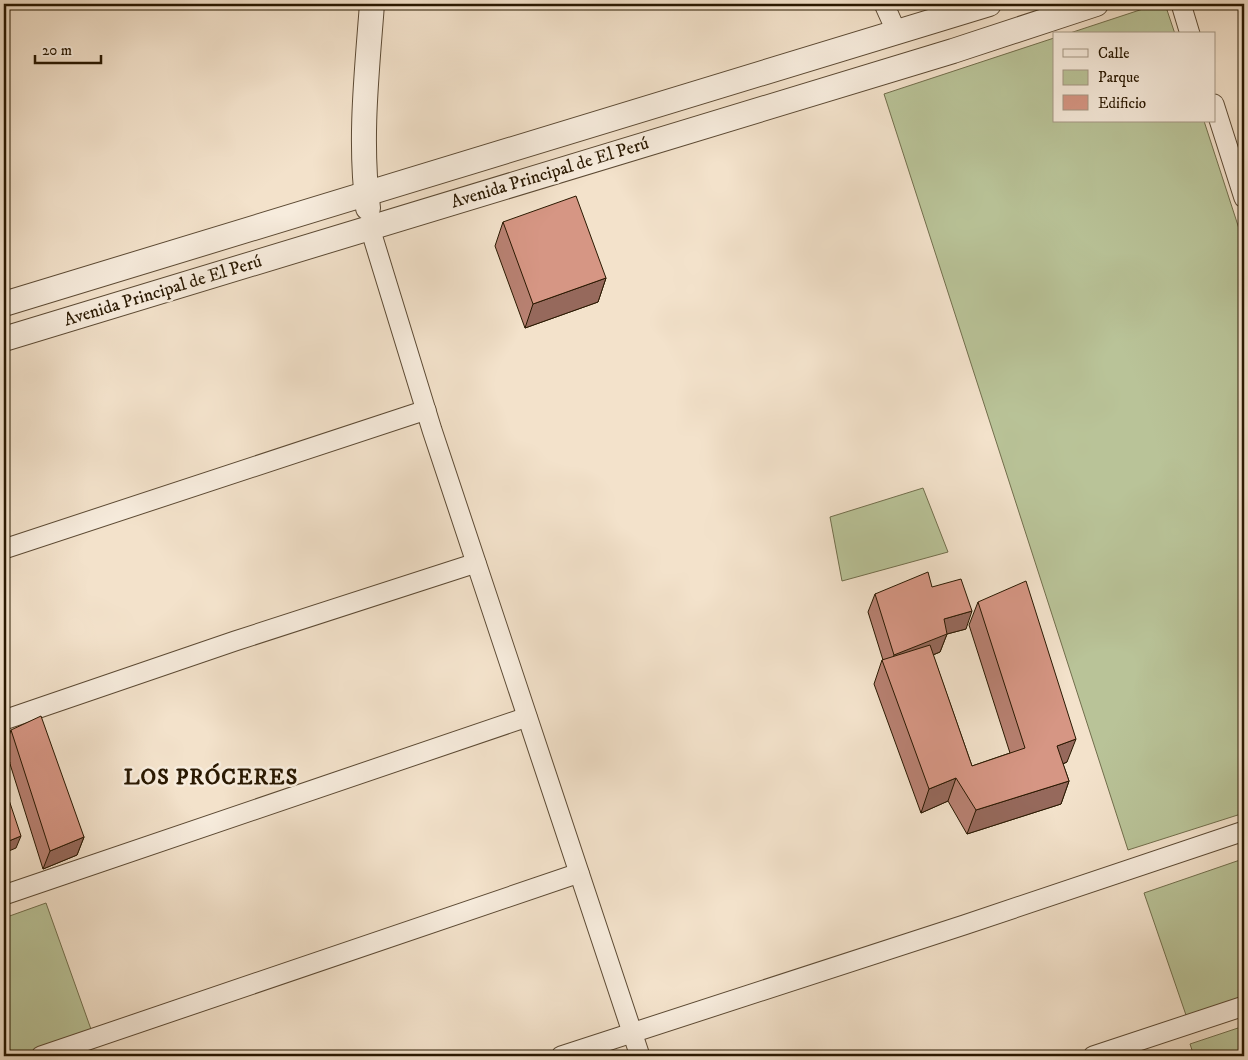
<svg xmlns="http://www.w3.org/2000/svg" width="1248" height="1060" font-family="'IM FELL DW Pica',serif">
<style>
.green{fill:#b9c398;stroke:#716e4c}
.lines{fill:none;stroke-linecap:round;stroke-linejoin:round}
.minor-casing{stroke:#5c4a34;stroke-width:21}
.tertiary-casing{stroke:#5c4a34;stroke-width:26}
.minor{stroke:#f7ecdd;stroke-width:19}
.tertiary{stroke:#f7ecdd;stroke-width:24}
.wall{fill:#b88172;stroke:#291801}
.shaded-wall{fill:#96695c;stroke:#291801}
.building{fill:#d69684;stroke:#291801}
.labels{text-anchor:middle;dominant-baseline:central;stroke-width:5;stroke-linejoin:round;paint-order:stroke}
.street-label{font-size:18px;fill:#291801;stroke:#f7ecdd}
.district-label{font-size:22px;font-weight:bold;letter-spacing:1px;fill:#291801;stroke:#f7ecdd}
</style>
<rect width="100%" height="100%" fill="#f3e2cb"/>
<filter id="stains"><feTurbulence type="fractalNoise" baseFrequency=".004" numOctaves="4"/><feColorMatrix values="0 0 0 0 .2 0 0 0 0 .09 0 0 0 0 .02 0 0 0 .5 -.17"/></filter>
<radialGradient id="worn" r=".72"><stop offset=".6" stop-color="#630" stop-opacity="0"/><stop offset="1" stop-color="#630" stop-opacity=".3"/></radialGradient>
<g class="green">
<polygon points="1158,4 1165,4 1175,34 1067,34"/>
<polygon points="1054,38 1054,121 1204,121 1244,244 1244,813 1128,850 884,94"/>
<polygon points="923,488 948,552 842,581 830,517"/>
<polygon points="1240,860 1244,874 1244,1000 1187,1018 1144,893"/>
<polygon points="46,903 92,1032 19,1056 4,1056 4,918"/>
<polygon points="1244,1026 1244,1056 1194,1056 1190,1044"/>
</g>
<g class="lines">
<g class="minor-casing">
<g id="minor">
<polyline points="884,4 897,33"/>
<polyline points="1181,4 1190,34"/>
<polyline points="1214,104 1244,198"/>
<polyline points="370,228 432,430 640,1056"/>
<polyline points="4,549 426,410"/>
<polyline points="4,720 235,641 476,563"/>
<polyline points="4,895 527,717"/>
<polyline points="41,1056 579,873"/>
<polyline points="561,1056 964,925 1244,831"/>
<polyline points="1093,1056 1244,1006"/>
</g>
</g>
<g class="tertiary-casing">
<g id="tertiary">
<path d="M368 208C359 141 367 71 372 4"/>
<polyline points="4,304 989,4"/>
<polyline points="4,339 953,51 1096,4"/>
</g>
</g>
<use href="#minor" class="minor"/>
<use href="#tertiary" class="tertiary"/>
</g>
<g class="wall">
<polygon points="503,222 606,278 598,302 525,328 495,246"/>
<polygon points="932,587 966,629 947,634 940,652 933,655 972,766 1010,753 969,625 978,602 1067,762 1063,764 1069,781 1061,804 967,834 948,801 921,813 874,684 882,660 883,660 868,612 875,594"/>
<polygon points="11,730 84,837 77,855 43,869 10,764 5,776 4,776 4,745 5,748"/>
</g>
<g class="shaded-wall">
<polygon points="606,278 598,302 525,328 533,304"/>
<polygon points="972,611 966,629 947,634 940,652 887,673 894,655 944,619"/>
<polygon points="1076,739 1067,762 1048,770 1057,746"/>
<polygon points="10,763 5,776 4,776 4,765"/>
<polygon points="956,778 948,801 921,813 929,789"/>
<polygon points="1069,781 1061,804 967,834 976,810"/>
<polygon points="21,836 16,848 4,853 4,843"/>
<polygon points="84,837 77,855 43,869 50,851"/>
</g>
<g class="building">
<polygon points="576,196 606,278 533,304 503,222"/>
<polygon points="928,572 932,587 961,579 972,611 944,619 947,634 894,655 875,594"/>
<polygon points="1026,581 1076,739 1057,746 1069,781 976,810 956,778 929,789 882,660 930,645 972,766 1025,748 978,602"/>
<polygon points="41,716 84,837 50,851 11,730"/>
<polygon points="4,745 10,763 4,765"/>
<polygon points="4,785 21,836 4,843"/>
</g>
<g class="labels">
<g class="street-label">
<text transform="translate(550 173) rotate(-17)">Avenida Principal de El Perú</text>
<text transform="translate(163 291) rotate(-17)">Avenida Principal de El Perú</text>
</g>
<g class="district-label">
<text x="211" y="777">LOS PRÓCERES</text>
</g>
</g>
<rect width="1248" height="1060" fill="none" stroke="#f3e2cb" stroke-width="20"/>
<rect x="5" y="5" width="1238" height="1050" fill="none" stroke="#291801" stroke-width="2.5"/>
<rect x="10" y="10" width="1228" height="1040" fill="none" stroke="#291801"/>
<rect x="1053" y="32" width="162" height="90" fill="#f7ecdd" stroke="#a59785"/>
<rect x="1063" y="49" width="25" height="8" fill="#f7ecdd" stroke="#a59785"/>
<text x="1098" y="58" font-size="15" fill="#291801">Calle</text>
<rect x="1063" y="70" width="25" height="15" fill="#b9c398" stroke="#a59785"/>
<text x="1098" y="82" font-size="15" fill="#291801">Parque</text>
<rect x="1063" y="95" width="25" height="15" fill="#d69684" stroke="#a59785"/>
<text x="1098" y="108" font-size="15" fill="#291801">Edificio</text>
<path d="M35 55v8h66v-8" fill="none" stroke="#291801" stroke-width="2.5"/>
<text x="42" y="55" font-size="15" fill="#291801" stroke="#f7ecdd" stroke-width="4" paint-order="stroke">20 m</text>
<rect width="100%" height="100%" filter="url(#stains)"/>
<rect width="100%" height="100%" fill="url(#worn)"/>
</svg>
